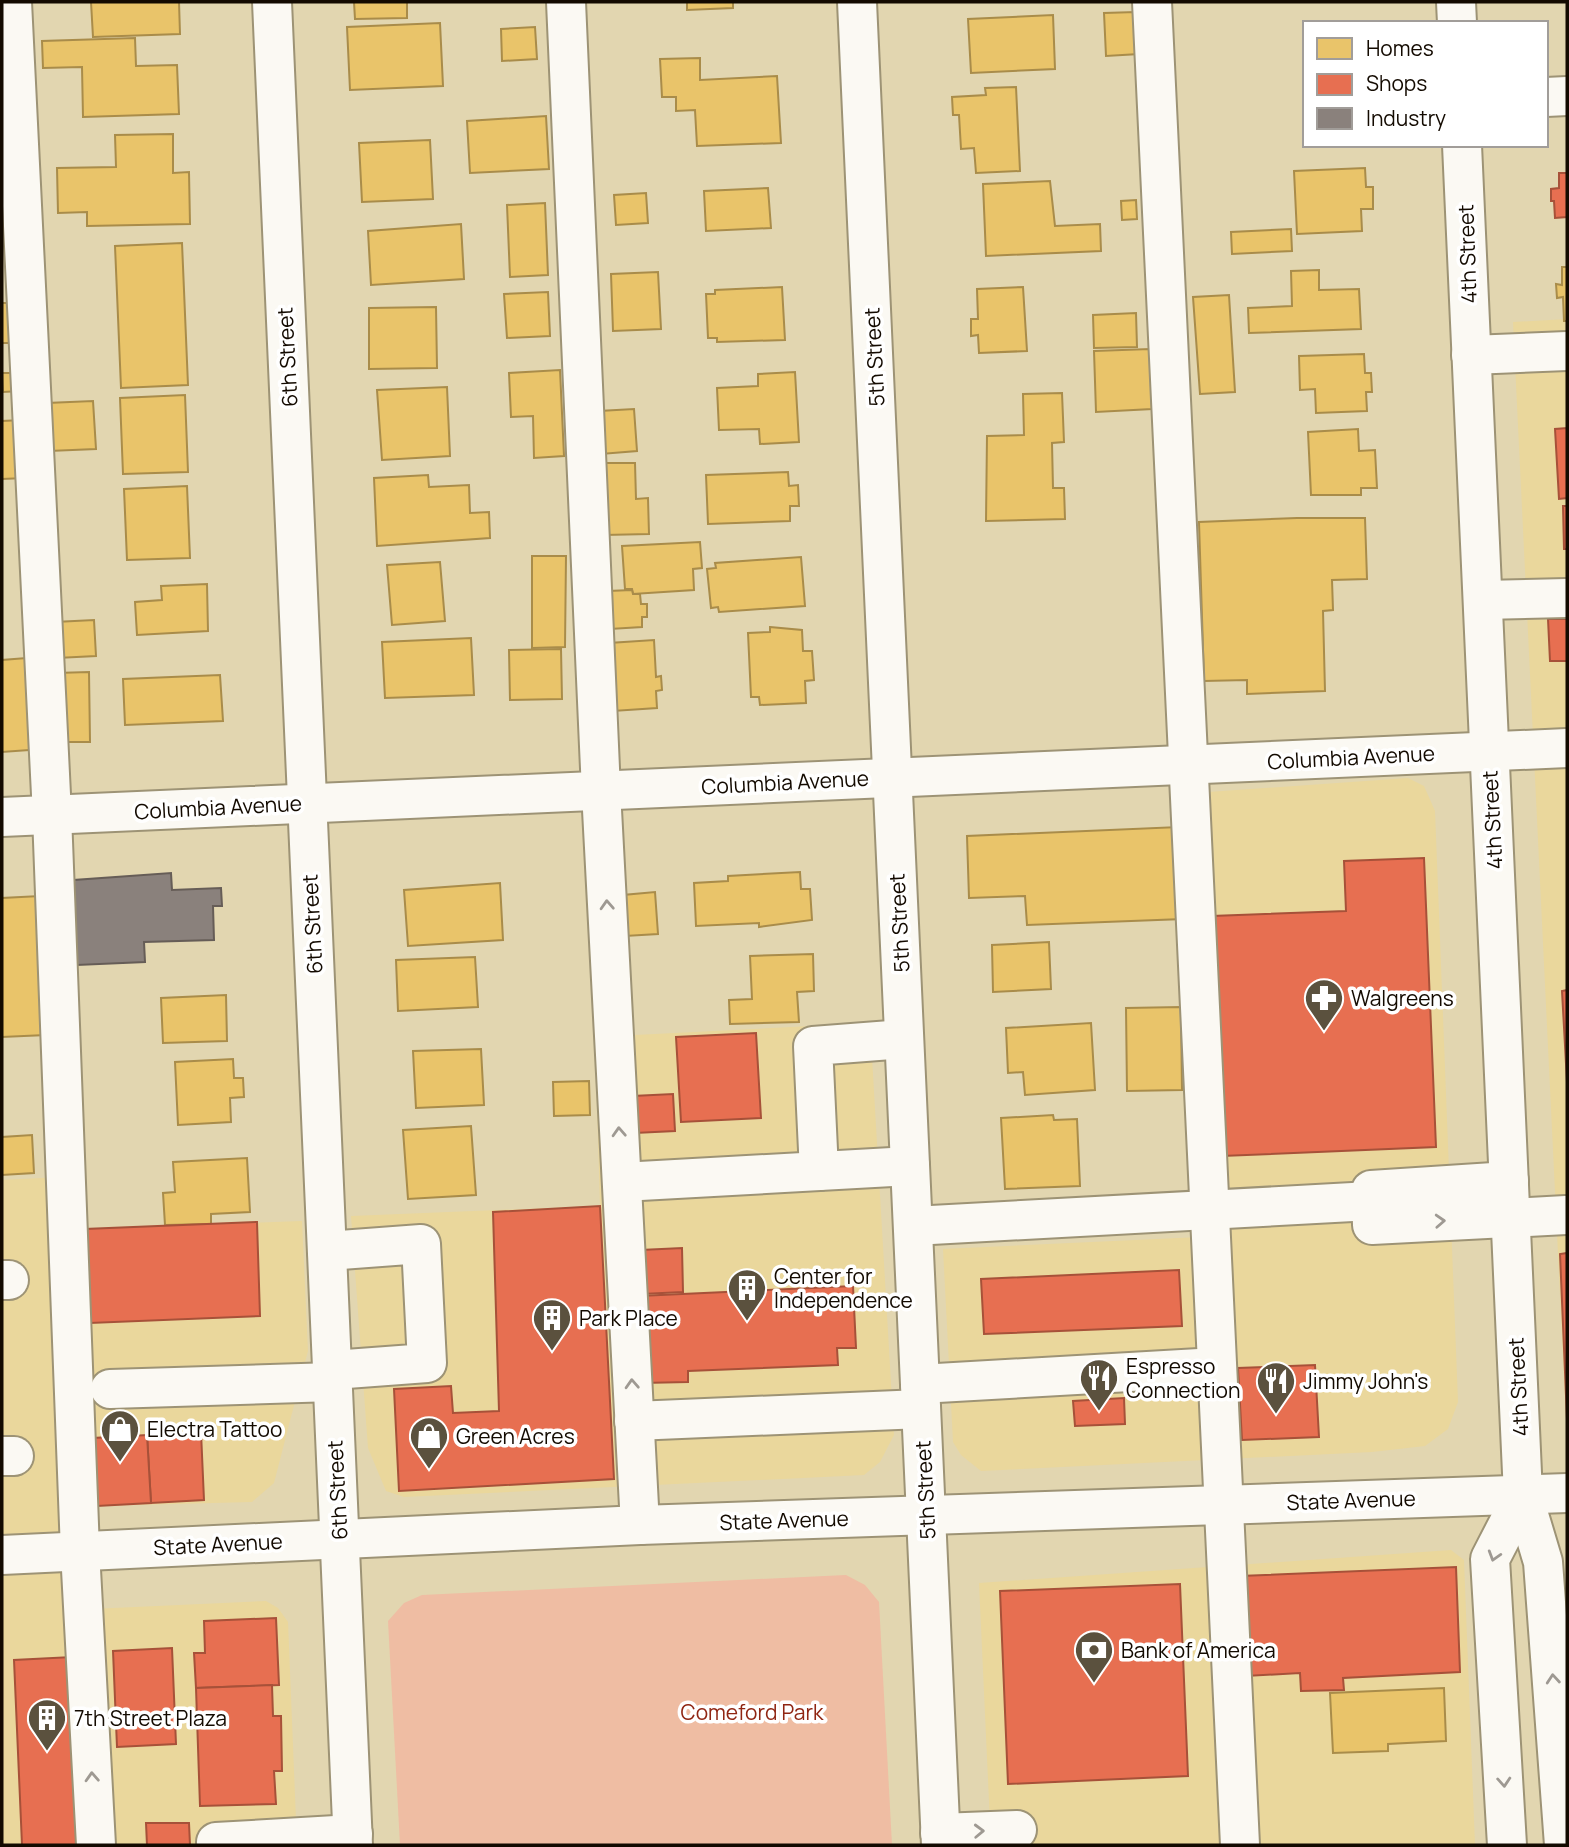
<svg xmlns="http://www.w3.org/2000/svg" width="1569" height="1847" font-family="Manrope,sans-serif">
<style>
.built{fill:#ead79c}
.green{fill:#efbda3}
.homes{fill:#e9c46a;stroke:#a98c4a;stroke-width:2}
.shops{fill:#e76f51;stroke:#a75139;stroke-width:2}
.industry{fill:#8a817c;stroke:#665d57;stroke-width:2}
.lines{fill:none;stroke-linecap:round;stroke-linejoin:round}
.minor-casing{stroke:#9d9375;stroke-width:42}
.major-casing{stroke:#9d9375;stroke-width:42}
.minor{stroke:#fbf9f3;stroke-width:38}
.major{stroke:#fbf9f3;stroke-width:38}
.oneway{stroke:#9e9992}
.labels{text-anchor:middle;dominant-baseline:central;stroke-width:7;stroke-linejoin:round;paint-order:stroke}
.street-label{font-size:21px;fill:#130a00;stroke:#fff}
.poi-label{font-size:21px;fill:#130a00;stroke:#fff;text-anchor:start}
.park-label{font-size:21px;fill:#902613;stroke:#fff}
</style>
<rect width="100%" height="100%" fill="#e2d6b0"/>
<g class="built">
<polygon points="1567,319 1567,1440 1513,322"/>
<polygon points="1408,778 1424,786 1435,811 1458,1402 1448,1429 1425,1446 1372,1452 981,1471 961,1455 953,1442 943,1249 1222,1236 1208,792"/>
<polygon points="870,1023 894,1435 880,1462 864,1475 404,1497 386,1491 368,1448 351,1216 600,1206 595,1037"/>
<polygon points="61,1177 89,1845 2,1845 2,1180"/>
<polygon points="302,1221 308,1351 274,1483 252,1502 97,1506 85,1229"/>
<polygon points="1451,1550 1464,1560 1475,1845 991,1845 979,1583"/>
<polygon points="266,1601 278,1608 288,1622 297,1845 102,1845 91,1609"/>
</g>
<polygon class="green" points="846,1575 865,1585 879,1602 892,1845 400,1845 388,1621 404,1603 422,1595"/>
<g class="homes">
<polygon points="91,2 179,2 180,34 93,37"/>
<polygon points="354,2 407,2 407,18 355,19"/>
<polygon points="687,2 733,2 733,8 687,10"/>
<polygon points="1136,12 1139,54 1106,56 1104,13"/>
<polygon points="1053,15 1055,69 971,73 968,19"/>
<polygon points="440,23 443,86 350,90 347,27"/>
<polygon points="535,27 537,59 502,61 501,29"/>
<polygon points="135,38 136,66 177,65 179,114 83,117 82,67 43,68 42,41"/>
<polygon points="700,58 700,80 777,76 781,143 697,146 695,110 676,111 676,97 662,97 660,59"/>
<polygon points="1016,87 1020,171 976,173 974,148 961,149 959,115 953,115 952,97 986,95 985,88"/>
<polygon points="546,116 549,169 470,173 467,121"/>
<polygon points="173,134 173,173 189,172 190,224 87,226 87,212 58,213 57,168 116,167 115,135"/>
<polygon points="430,140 433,199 362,202 359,143"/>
<polygon points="1365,168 1366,187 1373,187 1373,209 1361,209 1362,231 1297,234 1294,171"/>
<polygon points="1050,181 1055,226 1100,224 1101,251 986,256 983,184"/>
<polygon points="768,188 771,228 706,231 704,191"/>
<polygon points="646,193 648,223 616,225 614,195"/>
<polygon points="1136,200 1137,219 1122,220 1121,201"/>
<polygon points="545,203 548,275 510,277 507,205"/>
<polygon points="461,224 464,279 371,285 368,231"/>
<polygon points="1291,229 1292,251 1232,254 1231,232"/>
<polygon points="182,243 188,385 121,388 115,246"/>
<polygon points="1562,267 1567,267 1567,321 1564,321 1563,297 1557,298 1556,284 1562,285"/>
<polygon points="1319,270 1319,290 1359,289 1361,329 1249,333 1248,308 1292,306 1291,271"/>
<polygon points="658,272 661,329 613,331 611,274"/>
<polygon points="782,287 785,340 717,342 717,338 708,338 706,294 715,294 715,290"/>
<polygon points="1023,287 1027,351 979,353 978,335 971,336 971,319 978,319 977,289"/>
<polygon points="548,292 550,336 507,338 504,294"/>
<polygon points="1229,295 1235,392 1200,394 1193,297"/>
<polygon points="2,303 8,303 10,343 2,343"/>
<polygon points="436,307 437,368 369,369 369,308"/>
<polygon points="1136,313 1137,347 1094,348 1093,315"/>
<polygon points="1150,349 1152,409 1096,412 1094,351"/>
<polygon points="1364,354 1365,373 1371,373 1372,392 1366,392 1367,411 1316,413 1315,389 1300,390 1299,356"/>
<polygon points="560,370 564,456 534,458 533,416 511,417 509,373"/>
<polygon points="795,372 799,442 760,444 759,429 719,430 717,388 758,386 758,374"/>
<polygon points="2,373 19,373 20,391 3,392"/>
<polygon points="447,387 450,456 382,460 377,390"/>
<polygon points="1062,393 1064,442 1052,443 1053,488 1064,488 1065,519 986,521 987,436 1024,435 1023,394"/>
<polygon points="185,395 188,472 123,474 120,398"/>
<polygon points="93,401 96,449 49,451 47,403"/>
<polygon points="634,409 637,451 601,454 599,411"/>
<polygon points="22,420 25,478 2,479 2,421"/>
<polygon points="1358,429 1359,451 1375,450 1377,488 1361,488 1361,495 1311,495 1308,432"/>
<polygon points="603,463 635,463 636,499 648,498 649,534 604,535"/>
<polygon points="788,472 789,486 798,485 799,506 790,506 790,521 708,524 706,475"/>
<polygon points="428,475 429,487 469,485 470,513 489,512 490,538 377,546 374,478"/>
<polygon points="187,486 190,558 127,560 124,489"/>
<polygon points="1297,518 1365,518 1367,579 1332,580 1333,610 1323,611 1325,691 1247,694 1247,680 1204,681 1199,522"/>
<polygon points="700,542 702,568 693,569 694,590 633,594 632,589 625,589 622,546"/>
<polygon points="532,556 566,556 565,647 532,648"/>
<polygon points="801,557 805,606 719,612 718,607 711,608 707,569 716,568 715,563"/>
<polygon points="440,562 445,621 392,625 387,565"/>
<polygon points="207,584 208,631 137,635 135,602 162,600 161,586"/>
<polygon points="632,590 633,594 640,594 641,604 647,604 647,617 642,617 642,627 610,629 608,591"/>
<polygon points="94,620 96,656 57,658 55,622"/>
<polygon points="770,627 802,630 803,651 812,651 814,680 805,681 806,703 760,705 759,697 751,697 748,633 770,632"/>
<polygon points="471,638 474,695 385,698 382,642"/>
<polygon points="654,640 656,677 661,676 662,690 656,691 657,708 613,711 609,643"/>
<polygon points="561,649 562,699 510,700 509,650"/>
<polygon points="39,657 43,749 2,752 2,660"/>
<polygon points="89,672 90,742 57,742 56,673"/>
<polygon points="220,675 223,721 125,725 123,679"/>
<polygon points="1179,827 1183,919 1027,925 1025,896 969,898 967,836"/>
<polygon points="800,872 801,889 810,889 812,920 759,927 759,923 696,926 694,883 728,881 728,876"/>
<polygon points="500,883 503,940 408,946 404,890"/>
<polygon points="655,892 658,934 625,936 623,895"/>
<polygon points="40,896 46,1035 2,1037 2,898"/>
<polygon points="1049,942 1051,989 993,992 992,945"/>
<polygon points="813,954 814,991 797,992 799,1022 730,1024 729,1000 752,999 750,956"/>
<polygon points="475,957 478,1007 398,1011 396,960"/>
<polygon points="226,995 227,1041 163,1043 161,998"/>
<polygon points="1181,1007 1182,1090 1127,1091 1126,1008"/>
<polygon points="1091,1023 1095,1090 1025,1095 1023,1072 1008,1073 1006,1028"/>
<polygon points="481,1049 484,1105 416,1108 413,1051"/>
<polygon points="233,1059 234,1078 243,1078 244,1097 230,1098 231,1122 178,1125 175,1062"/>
<polygon points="589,1081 590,1115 554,1116 553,1082"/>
<polygon points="1053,1115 1054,1120 1077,1119 1080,1186 1005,1189 1001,1118"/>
<polygon points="471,1126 476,1195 408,1199 403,1130"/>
<polygon points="32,1135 34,1173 2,1175 2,1137"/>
<polygon points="247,1158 250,1212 211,1214 211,1224 165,1225 163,1193 175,1192 173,1162"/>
<polygon points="1444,1688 1446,1741 1388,1744 1388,1751 1333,1753 1330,1693"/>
</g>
<g class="shops">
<polygon points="1559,173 1567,173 1567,217 1555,218 1554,201 1551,201 1551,189 1559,188"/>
<polygon points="1567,428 1567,498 1559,499 1555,429"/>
<polygon points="1563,506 1567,506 1567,549 1564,549"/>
<polygon points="1548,619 1567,619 1567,661 1550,661"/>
<polygon points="1424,858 1436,1147 1222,1156 1212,916 1346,911 1344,861"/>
<polygon points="1567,990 1567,1082 1562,991"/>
<polygon points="756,1033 761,1118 681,1122 676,1037"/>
<polygon points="673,1094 675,1131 635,1133 633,1096"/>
<polygon points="600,1206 614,1479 399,1491 394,1389 451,1386 453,1413 499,1411 493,1212"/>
<polygon points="257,1222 260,1316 90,1323 85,1229"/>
<polygon points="682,1248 683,1292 642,1294 641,1250"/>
<polygon points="1567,1253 1567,1419 1560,1254"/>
<polygon points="1179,1270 1182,1326 984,1334 981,1279"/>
<polygon points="853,1286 856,1348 837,1348 838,1365 688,1371 688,1382 642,1383 639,1296"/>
<polygon points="1315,1365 1319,1437 1242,1440 1238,1368"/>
<polygon points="1124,1398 1125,1424 1075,1426 1073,1401"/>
<polygon points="201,1432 204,1500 151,1503 147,1435"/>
<polygon points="147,1435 151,1503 97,1506 93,1438"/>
<polygon points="1456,1567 1460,1672 1343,1678 1344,1690 1301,1691 1300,1673 1246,1676 1240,1576"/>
<polygon points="1180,1584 1188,1776 1008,1784 1000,1591"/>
<polygon points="276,1618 279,1685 196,1688 194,1653 205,1653 204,1621"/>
<polygon points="172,1648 176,1744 117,1747 113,1651"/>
<polygon points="72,1657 81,1845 22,1845 14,1660"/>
<polygon points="272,1685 273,1716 281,1716 282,1771 274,1771 276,1804 200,1806 196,1688"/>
<polygon points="146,1823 189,1823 190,1845 147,1845"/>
</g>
<polygon class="industry" points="171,873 172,890 221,888 222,906 213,906 214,940 144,942 145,962 77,965 74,880"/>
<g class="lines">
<g class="minor-casing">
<g id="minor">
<polyline points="12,2 52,815 80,1551 96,1845"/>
<polyline points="272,2 353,1845"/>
<polyline points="566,2 601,791 640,1525"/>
<polyline points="857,2 941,1845"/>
<polyline points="1152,2 1240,1845"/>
<polyline points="1546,97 1567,96"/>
<polyline points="1471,355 1567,351"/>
<polyline points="1483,600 1567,598"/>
<polyline points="2,817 1567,748"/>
<polyline points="819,1171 813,1046 904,1039"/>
<polyline points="1509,1181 1371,1190 1372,1225 1566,1215"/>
<polyline points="622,1182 910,1166"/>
<polyline points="913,1226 1371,1201"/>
<polyline points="327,1251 421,1244 427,1363 333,1370"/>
<polyline points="2,1280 9,1280"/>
<polyline points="920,1384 1217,1367"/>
<polyline points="110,1389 333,1382"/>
<polyline points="634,1421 921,1409"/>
<polyline points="2,1456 14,1456"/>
<polyline points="940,1833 1017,1830"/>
<polyline points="216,1842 353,1834"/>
</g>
</g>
<g class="major-casing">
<g id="major">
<polyline points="1456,2 1457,23"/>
<polyline points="1462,145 1523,1495 1543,1562 1564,1845"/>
<polyline points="2,1555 640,1525 1567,1493"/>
<polyline points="1507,1845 1490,1559 1523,1495"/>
</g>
</g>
<use href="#minor" class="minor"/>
<use href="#major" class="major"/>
</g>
<defs><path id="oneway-chevron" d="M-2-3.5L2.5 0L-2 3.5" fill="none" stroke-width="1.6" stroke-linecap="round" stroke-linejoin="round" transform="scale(1.75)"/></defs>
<g class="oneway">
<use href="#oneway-chevron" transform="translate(607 905) rotate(-93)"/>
<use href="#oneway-chevron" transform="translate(619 1132) rotate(-93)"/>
<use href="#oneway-chevron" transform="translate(1440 1221) rotate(-3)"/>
<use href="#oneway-chevron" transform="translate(632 1384) rotate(-93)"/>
<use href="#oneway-chevron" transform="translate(1494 1556) rotate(107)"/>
<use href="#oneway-chevron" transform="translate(1553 1679) rotate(-95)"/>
<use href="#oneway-chevron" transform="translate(92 1777) rotate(-93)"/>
<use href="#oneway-chevron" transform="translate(1504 1782) rotate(86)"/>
<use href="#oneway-chevron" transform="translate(979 1831) rotate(-2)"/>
</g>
<defs>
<g id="pharmacy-pin" transform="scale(2.0125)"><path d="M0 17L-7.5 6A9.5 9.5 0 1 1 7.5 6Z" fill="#5b513e" stroke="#fff"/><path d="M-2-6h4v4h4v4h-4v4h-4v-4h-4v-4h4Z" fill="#fff"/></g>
<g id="building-pin" transform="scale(2.0125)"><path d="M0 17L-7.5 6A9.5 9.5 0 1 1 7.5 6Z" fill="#5b513e" stroke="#fff"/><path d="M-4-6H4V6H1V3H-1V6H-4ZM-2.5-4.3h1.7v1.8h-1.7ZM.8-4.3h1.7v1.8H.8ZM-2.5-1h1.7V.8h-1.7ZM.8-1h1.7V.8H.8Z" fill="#fff"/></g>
<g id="restaurant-pin" transform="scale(2.0125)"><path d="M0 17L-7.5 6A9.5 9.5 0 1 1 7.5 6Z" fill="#5b513e" stroke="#fff"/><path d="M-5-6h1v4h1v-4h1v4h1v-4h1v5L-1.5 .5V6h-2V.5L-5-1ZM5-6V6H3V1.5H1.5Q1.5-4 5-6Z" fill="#fff"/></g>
<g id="shop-pin" transform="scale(2.0125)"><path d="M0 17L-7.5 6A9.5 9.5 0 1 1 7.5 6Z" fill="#5b513e" stroke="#fff"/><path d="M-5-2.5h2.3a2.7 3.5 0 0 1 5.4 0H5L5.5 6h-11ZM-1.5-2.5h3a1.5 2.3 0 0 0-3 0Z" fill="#fff"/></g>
<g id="bank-pin" transform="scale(2.0125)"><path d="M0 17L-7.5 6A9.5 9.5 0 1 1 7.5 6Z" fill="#5b513e" stroke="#fff"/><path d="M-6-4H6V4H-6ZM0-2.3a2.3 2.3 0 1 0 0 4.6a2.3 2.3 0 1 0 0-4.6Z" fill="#fff"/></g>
</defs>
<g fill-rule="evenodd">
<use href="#pharmacy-pin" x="1324" y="998"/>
<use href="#building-pin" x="747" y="1288"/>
<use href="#building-pin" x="552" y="1318"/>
<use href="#restaurant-pin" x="1099" y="1378"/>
<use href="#restaurant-pin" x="1276" y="1381"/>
<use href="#shop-pin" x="120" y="1429"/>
<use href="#shop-pin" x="429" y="1436"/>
<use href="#bank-pin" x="1094" y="1650"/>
<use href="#building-pin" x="47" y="1718"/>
</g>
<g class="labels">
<g class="street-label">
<text transform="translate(1467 254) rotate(-92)">4th Street</text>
<text transform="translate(287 357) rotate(-93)">6th Street</text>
<text transform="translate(874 357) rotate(-93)">5th Street</text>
<text transform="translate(1351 757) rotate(-3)">Columbia Avenue</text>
<text transform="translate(785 782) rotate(-3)">Columbia Avenue</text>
<text transform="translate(218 807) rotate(-3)">Columbia Avenue</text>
<text transform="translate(1492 820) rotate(-93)">4th Street</text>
<text transform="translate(899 923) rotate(-93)">5th Street</text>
<text transform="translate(312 924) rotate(-93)">6th Street</text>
<text transform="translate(1518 1387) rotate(-93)">4th Street</text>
<text transform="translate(337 1490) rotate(-93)">6th Street</text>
<text transform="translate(925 1490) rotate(-93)">5th Street</text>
<text transform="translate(1351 1500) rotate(-2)">State Avenue</text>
<text transform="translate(784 1520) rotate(-2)">State Avenue</text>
<text transform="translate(218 1544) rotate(-3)">State Avenue</text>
</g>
<g class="poi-label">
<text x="1351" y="998">Walgreens</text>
<text x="774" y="1276">Center for<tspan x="774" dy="24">Independence</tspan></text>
<text x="579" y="1318">Park Place</text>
<text x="1126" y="1366">Espresso<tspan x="1126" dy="24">Connection</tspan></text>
<text x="1303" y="1381">Jimmy John's</text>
<text x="147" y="1429">Electra Tattoo</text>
<text x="456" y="1436">Green Acres</text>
<text x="1121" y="1650">Bank of America</text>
<text x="74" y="1718">7th Street Plaza</text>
</g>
<g class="park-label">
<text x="752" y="1712">Comeford Park</text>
</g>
</g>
<rect width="1569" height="1847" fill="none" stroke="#130a00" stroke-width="7"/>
<rect x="1303" y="21" width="245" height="126" fill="#ffffff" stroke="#a19d99" stroke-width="2"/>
<rect x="1317" y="38" width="35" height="21" fill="#e9c46a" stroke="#a19d99" stroke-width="2"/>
<text x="1366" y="56" font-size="21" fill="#130a00">Homes</text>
<rect x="1317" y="74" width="35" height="21" fill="#e76f51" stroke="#a19d99" stroke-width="2"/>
<text x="1366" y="91" font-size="21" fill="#130a00">Shops</text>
<rect x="1317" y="108" width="35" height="21" fill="#8a817c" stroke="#a19d99" stroke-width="2"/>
<text x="1366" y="126" font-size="21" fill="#130a00">Industry</text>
</svg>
